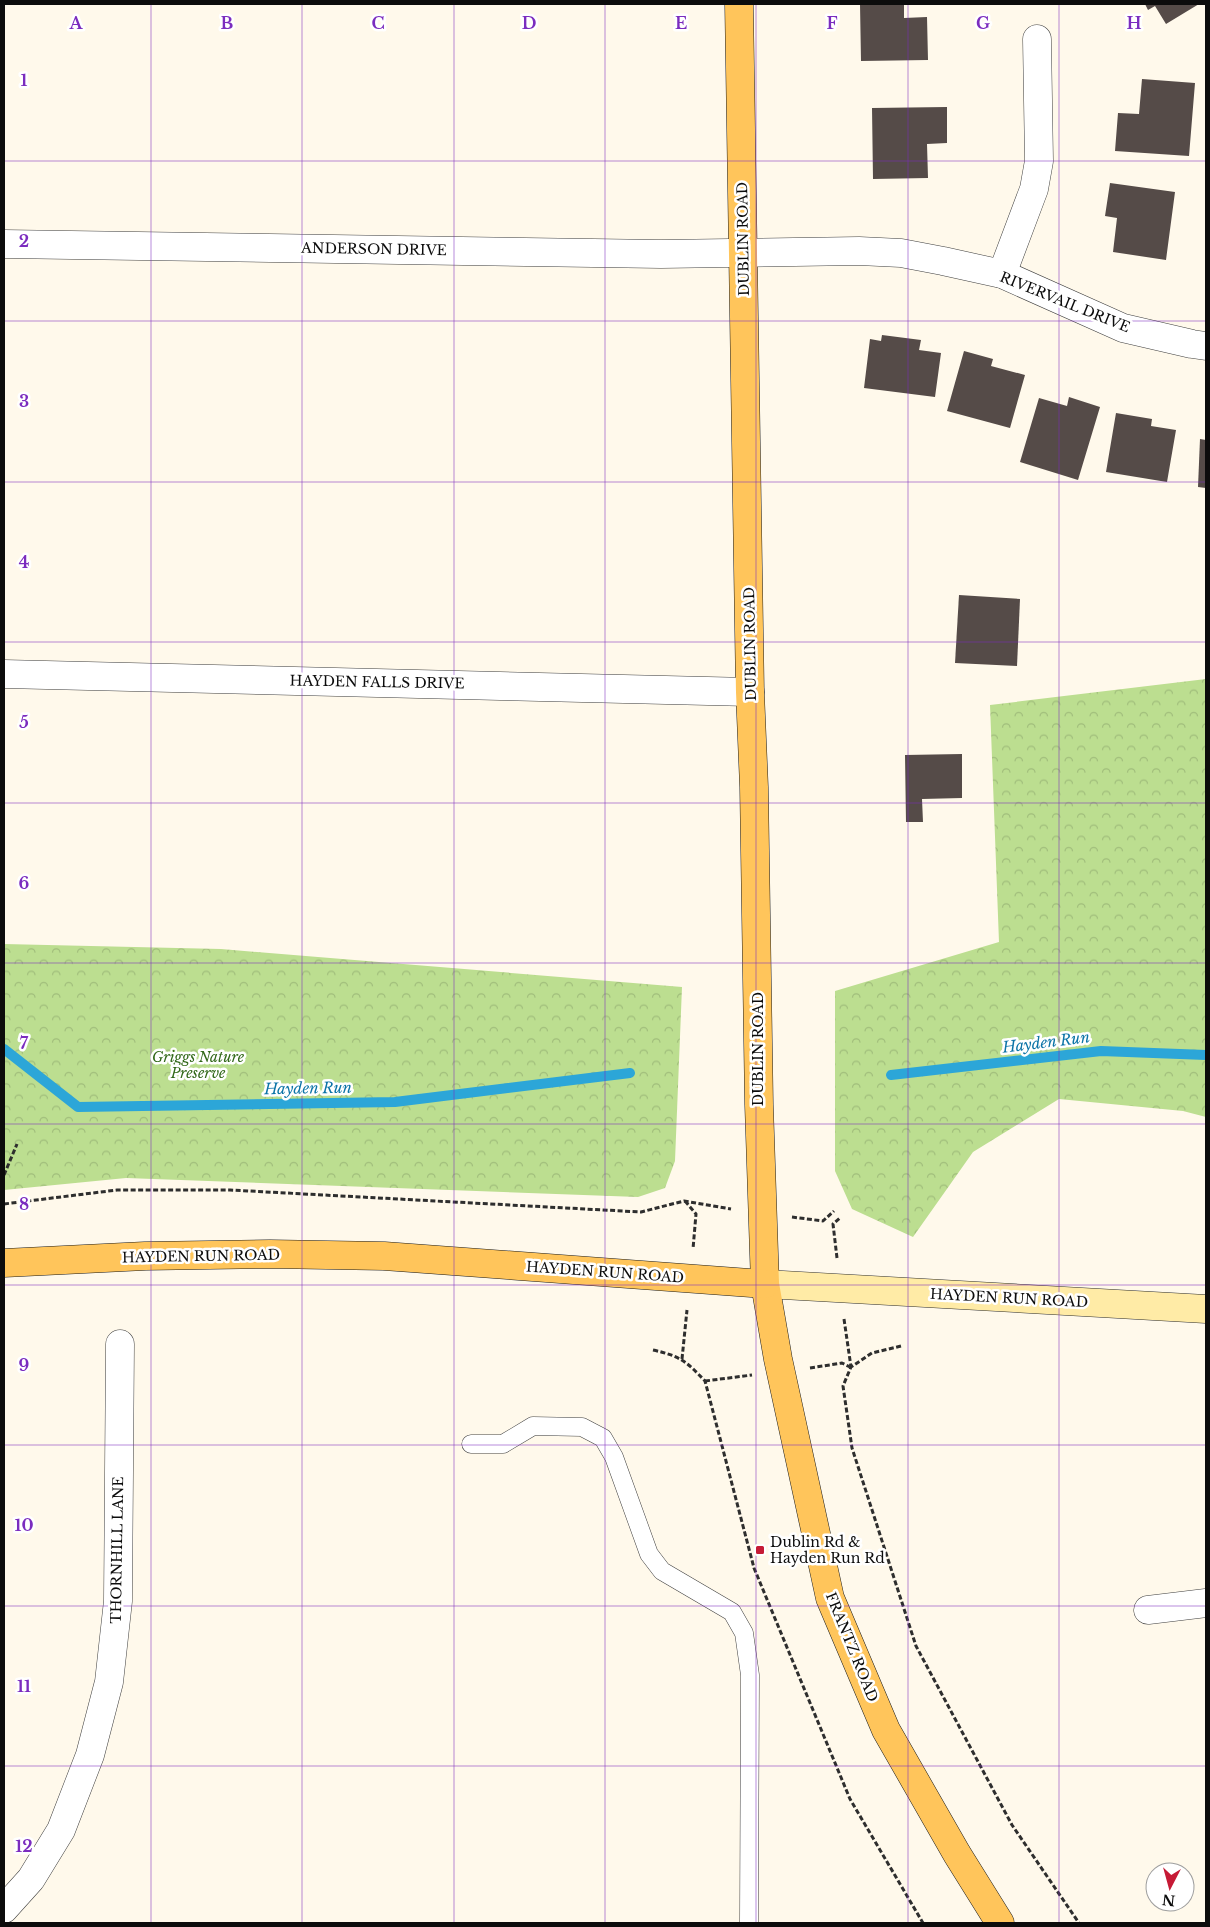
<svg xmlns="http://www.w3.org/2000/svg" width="1210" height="1927" font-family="'Libre Baskerville',serif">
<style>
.forest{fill:url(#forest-crowns)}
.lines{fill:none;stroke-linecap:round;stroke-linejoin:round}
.stream{stroke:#2ca6d8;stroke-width:10}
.building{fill:#554b48}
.service-casing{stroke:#3f3f3f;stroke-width:19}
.minor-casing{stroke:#3f3f3f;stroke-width:29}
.secondary-casing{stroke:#2e2e2e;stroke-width:29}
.primary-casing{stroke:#1d1d1d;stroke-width:29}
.path{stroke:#2e2e2e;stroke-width:3;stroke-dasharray:5 2.5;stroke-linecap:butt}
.service{stroke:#fff;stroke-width:18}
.minor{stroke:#fff;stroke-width:28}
.secondary{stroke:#ffeba6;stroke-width:28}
.primary{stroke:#ffc55b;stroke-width:28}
.grid{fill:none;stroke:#7b2cbf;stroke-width:1;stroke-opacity:0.55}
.poi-dot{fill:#c61a35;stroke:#fff;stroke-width:2}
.labels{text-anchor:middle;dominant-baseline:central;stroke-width:5;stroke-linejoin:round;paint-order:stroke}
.street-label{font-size:14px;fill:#0c0c0c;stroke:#fff}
.park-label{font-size:14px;font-style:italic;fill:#316818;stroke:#fff}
.poi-label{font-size:14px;fill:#0c0c0c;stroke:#fff;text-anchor:start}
.water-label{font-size:15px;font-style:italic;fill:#0c74a7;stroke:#fff}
.grid-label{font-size:16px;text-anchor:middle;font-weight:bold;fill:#7b2cbf;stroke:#fff;stroke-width:5;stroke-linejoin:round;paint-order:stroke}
</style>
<defs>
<pattern id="forest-crowns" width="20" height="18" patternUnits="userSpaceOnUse" patternTransform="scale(1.25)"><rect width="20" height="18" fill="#bcde90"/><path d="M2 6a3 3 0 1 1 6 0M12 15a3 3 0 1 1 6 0" fill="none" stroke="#a0bd7b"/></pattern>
</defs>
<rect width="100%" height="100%" fill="#fff9eb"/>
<g class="forest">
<polygon points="1206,679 1206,1117 1183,1111 1059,1099 973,1152 913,1237 852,1209 835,1171 835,991 999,942 990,705"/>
<polygon points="4,944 221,949 682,987 675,1161 665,1188 638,1197 126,1178 4,1190"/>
</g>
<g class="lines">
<g class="stream">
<polyline points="4,1049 78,1107 395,1102 630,1073"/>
<polyline points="891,1075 1101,1051 1206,1055"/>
</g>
</g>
<g class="building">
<polygon points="860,4 904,4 904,18 927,17 928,60 861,61"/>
<polygon points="1145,4 1199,4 1166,24 1155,6 1148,10"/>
<polygon points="1142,79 1195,83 1189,156 1115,151 1118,113 1139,114"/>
<polygon points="947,107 947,143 927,144 928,178 873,179 872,108"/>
<polygon points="1110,183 1175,192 1166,260 1113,252 1117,218 1105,216"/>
<polygon points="882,335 921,340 919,350 941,353 935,397 864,388 870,339 881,341"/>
<polygon points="964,351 993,359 991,366 1025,375 1010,428 947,411"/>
<polygon points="1069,397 1100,407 1078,480 1020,462 1039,398 1067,406"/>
<polygon points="1116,413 1152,419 1151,426 1176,430 1167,482 1106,472"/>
<polygon points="1200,439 1206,440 1206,488 1198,487"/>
<polygon points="959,595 1020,599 1017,666 955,663"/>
<polygon points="962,754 962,798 922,799 923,822 906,822 905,755"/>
</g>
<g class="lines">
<g class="service-casing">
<polyline id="service" points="471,1444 503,1444 533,1426 582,1427 603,1438 614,1457 649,1554 662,1571 732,1612 744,1633 750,1675 749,1923"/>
</g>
<g class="minor-casing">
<g id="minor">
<polyline points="4,244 661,254 859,251 901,253 943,261 1002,274 1123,328 1192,344 1206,346"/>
<polyline points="1002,274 1034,189 1039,161 1037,39"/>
<polyline points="4,674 750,692"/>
<polyline points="1148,1610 1206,1603"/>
<polyline points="4,1909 31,1879 61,1830 90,1755 109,1682 118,1601 120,1344"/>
</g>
</g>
<g class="secondary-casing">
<polyline id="secondary" points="765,1284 1206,1309"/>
</g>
<g class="primary-casing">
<g id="primary">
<polyline points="739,4 750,692 754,787 759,1105 765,1284 778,1359 830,1598 886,1730 957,1854 1000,1923"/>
<polyline points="4,1263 145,1256 270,1254 384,1256 765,1284"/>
</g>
</g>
<g class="path">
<polyline points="4,1175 17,1144"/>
<polyline points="685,1201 696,1214 693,1249"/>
<polyline points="4,1204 117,1190 230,1190 641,1212 684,1201 731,1209"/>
<polyline points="792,1217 823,1221 834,1211"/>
<polyline points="837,1258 833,1224 841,1217"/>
<polyline points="844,1319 851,1367"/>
<polyline points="901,1346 872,1353 851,1367 843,1386 852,1448 916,1646 1012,1825 1079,1923"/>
<path d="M653 1350C680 1356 686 1361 705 1381L754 1568 850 1799 923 1923"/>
<polyline points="682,1359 687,1310"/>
<polyline points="810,1368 842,1363 850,1367"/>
<polyline points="705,1381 752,1375"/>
</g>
<use href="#service" class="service"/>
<use href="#minor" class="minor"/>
<use href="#secondary" class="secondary"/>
<use href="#primary" class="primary"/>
</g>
<path class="grid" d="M151 4V1923M302 4V1923M454 4V1923M605 4V1923M756 4V1923M908 4V1923M1059 4V1923M4 161H1206M4 321H1206M4 482H1206M4 642H1206M4 803H1206M4 963H1206M4 1124H1206M4 1285H1206M4 1445H1206M4 1606H1206M4 1766H1206"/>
<rect class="poi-dot" x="755" y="1545" width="10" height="10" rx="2.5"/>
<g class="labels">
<g class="street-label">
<text transform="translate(743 239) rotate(-91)">DUBLIN ROAD</text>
<text transform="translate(374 249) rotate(1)">ANDERSON DRIVE</text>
<text transform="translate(1065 302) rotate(22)">RIVERVAIL DRIVE</text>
<text transform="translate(750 644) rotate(-91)">DUBLIN ROAD</text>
<text transform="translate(377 682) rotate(1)">HAYDEN FALLS DRIVE</text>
<text transform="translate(758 1049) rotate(-90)">DUBLIN ROAD</text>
<text transform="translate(201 1256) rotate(-1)">HAYDEN RUN ROAD</text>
<text transform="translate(605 1272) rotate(4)">HAYDEN RUN ROAD</text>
<text transform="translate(1009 1298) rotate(3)">HAYDEN RUN ROAD</text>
<text transform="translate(117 1550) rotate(-89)">THORNHILL LANE</text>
<text transform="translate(852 1647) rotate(68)">FRANTZ ROAD</text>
</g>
<g class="park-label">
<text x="198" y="1057">Griggs Nature<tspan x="198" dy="16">Preserve</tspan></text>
</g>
<g class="poi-label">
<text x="770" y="1542">Dublin Rd &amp;<tspan x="770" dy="16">Hayden Run Rd</tspan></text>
</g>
<g class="water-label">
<text transform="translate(1046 1042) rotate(-7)">Hayden Run</text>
<text transform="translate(308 1088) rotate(-1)">Hayden Run</text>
</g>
</g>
<g class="grid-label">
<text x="76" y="29">A</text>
<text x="227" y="29">B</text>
<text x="378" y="29">C</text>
<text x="529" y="29">D</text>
<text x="681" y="29">E</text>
<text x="832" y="29">F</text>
<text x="983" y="29">G</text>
<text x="1134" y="29">H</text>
<text x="24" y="86">1</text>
<text x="24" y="247">2</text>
<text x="24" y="407">3</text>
<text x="24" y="568">4</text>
<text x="24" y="728">5</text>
<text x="24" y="889">6</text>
<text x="24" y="1049">7</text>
<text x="24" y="1210">8</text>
<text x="24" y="1371">9</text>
<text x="24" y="1531">10</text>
<text x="24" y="1692">11</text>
<text x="24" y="1852">12</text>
</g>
<rect width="1210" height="1927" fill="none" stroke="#0c0c0c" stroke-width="10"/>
<g transform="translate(1170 1887) rotate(186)"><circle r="24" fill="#ffffff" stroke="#9e9e9e"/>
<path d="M0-4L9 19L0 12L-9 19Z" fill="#c61a35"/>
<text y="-8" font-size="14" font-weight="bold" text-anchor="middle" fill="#0c0c0c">N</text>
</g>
</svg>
